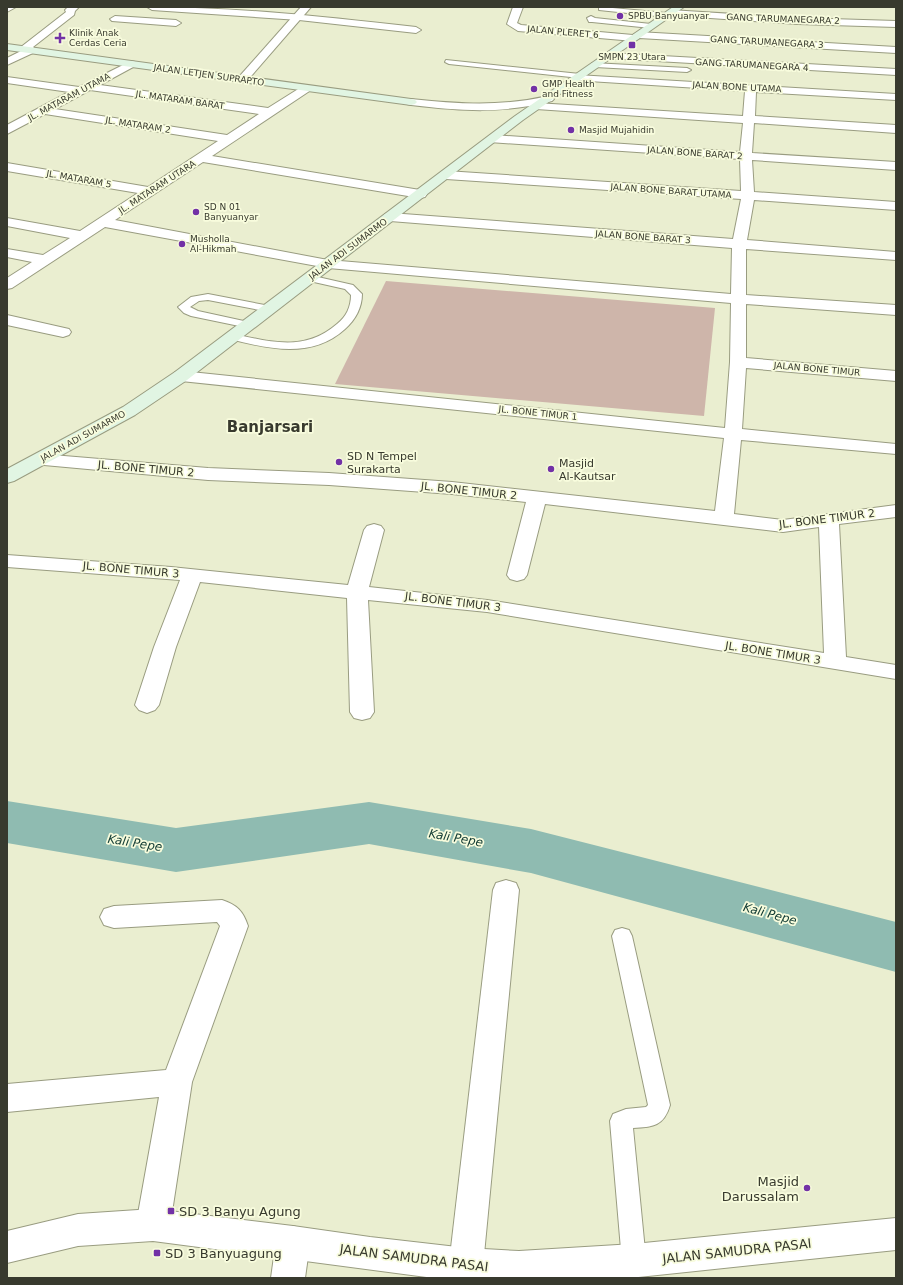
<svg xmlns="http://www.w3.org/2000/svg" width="903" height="1285" font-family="'DejaVu Sans',sans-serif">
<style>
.green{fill:#ceb5aa}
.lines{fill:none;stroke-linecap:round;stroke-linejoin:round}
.river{fill:#8fbbb1;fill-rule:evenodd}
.service-casing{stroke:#999c80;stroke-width:2}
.minor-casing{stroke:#999c80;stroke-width:2}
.tertiary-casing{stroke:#999c80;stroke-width:2}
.secondary-casing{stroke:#999c80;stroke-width:2}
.service{fill:#fff;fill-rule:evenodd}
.minor{fill:#fff;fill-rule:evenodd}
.tertiary{fill:#fff;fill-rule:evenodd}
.secondary{fill:#e1f5e3;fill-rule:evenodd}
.poi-dot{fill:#7231a6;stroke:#f8fcdd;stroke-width:1.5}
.labels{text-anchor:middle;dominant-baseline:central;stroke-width:3.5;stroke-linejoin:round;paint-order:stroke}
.far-poi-label{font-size:9px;fill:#383a2e;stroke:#f8fcdd;text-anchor:start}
.far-street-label{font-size:9px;fill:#383a2e;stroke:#f8fcdd}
.poi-label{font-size:11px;fill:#383a2e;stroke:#f8fcdd;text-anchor:start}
.street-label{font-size:11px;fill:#383a2e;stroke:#f8fcdd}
.water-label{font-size:12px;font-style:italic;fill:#0f3932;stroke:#f8fcdd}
.near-poi-label{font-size:13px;fill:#383a2e;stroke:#f8fcdd;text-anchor:start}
.near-street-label{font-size:13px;fill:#383a2e;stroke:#f8fcdd}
.district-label{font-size:15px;font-weight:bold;fill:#383a2e;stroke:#f8fcdd}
</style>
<rect width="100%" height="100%" fill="#eaeed0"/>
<polygon class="green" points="386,281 715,308 704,416 335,384"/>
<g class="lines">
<polygon class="river" points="7,801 176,828 369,802 531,829 896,922 896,972 531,873 369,844 176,872 7,843"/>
<g class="service-casing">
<g id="service">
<polygon points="602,7 666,13 670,15 666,17 599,10 599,8"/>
<polygon points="591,16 595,18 651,24 655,26 651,28 592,22 589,22 587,18"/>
<polygon points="446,60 580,74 584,76 580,78 449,64 445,62"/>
<polygon points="592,63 687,68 691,70 687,72 595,67 591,65"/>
<path d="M309 275 353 285 362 294C362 308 355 320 345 329 312 359 269 349 230 339L228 337 230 335 234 334C271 342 305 352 337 324 346 317 351 307 351 295L345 289 305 280 304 278Z"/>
<polygon points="208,294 270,306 276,309 270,312 208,300 199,301 190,307 198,311 253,323 255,325 253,327 249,328 191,316 184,313 178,307 191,297"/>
<path d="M622 928 629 930 632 936 670 1105C664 1126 653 1127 633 1128L646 1261 643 1270 634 1273 625 1270 622 1261 610 1121 613 1114 626 1109 646 1107 648 1105 612 936 615 930Z"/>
</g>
</g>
<g class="minor-casing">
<g id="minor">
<polygon points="7,7 16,7 7,12"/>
<polygon points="68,7 79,7 75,11 74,15 33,47 36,50 35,52 7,65 7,58 21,51 20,49 21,47 66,12 65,10"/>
<path d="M147 7C237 7 327 17 416 27L421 30 416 33 299 20 152 10Z"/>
<polygon points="513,7 523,7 517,23 521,25 633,35 638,32 896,47 896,53 639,38 634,41 518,31 507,24"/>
<polygon points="670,10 798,18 896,21 896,27 798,24 667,15 665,13"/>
<polygon points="115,16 176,20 181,23 176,26 112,21 110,19"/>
<polygon points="609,53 896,69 896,75 605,58 604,56 605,54"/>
<path d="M131 61 135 62 136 64 135 66 100 85 268 108 303 86H311L313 88 311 90 212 156 420 190 425 191 427 194 425 197 420 198 203 162 115 220 328 260 731 294 732 248 390 221 385 220 383 217 385 214 390 213 733 239 741 199 446 179 441 178 440 175 441 172 446 171 741 191 740 159 489 142 487 139 489 136 493 135 740 152 743 123 536 109 532 108 530 106 532 104 536 103 743 116 745 91 573 80 572 78 573 76 577 75 896 94V100L756 92 755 116 896 125V133L754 123 752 153 896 162V170L752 160 754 192 896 202V210L754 200 747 240 896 252V260L746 249V295L896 305V315L746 304V358L896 371V381L746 368 742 429 896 444V454L741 440 734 514 783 520 896 505V517L839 524 846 657 896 665V679L487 612 368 600 374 712 370 718 362 720 354 718 350 712 347 598 200 582 176 647 159 705 155 710 147 713 139 710 135 705 154 647 180 580 7 567V555L171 567 348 585 364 530 367 526 374 524 381 526 384 530 369 587 487 600 824 653 819 527 783 532 545 504 527 575 524 579 517 581 510 579 507 575 526 502 452 494 329 485 208 480 33 464 31 460 33 456 40 454 208 468 329 473 452 482 715 511 724 438 181 381 175 380 173 376 175 372 181 371 725 428 730 362 731 303 328 268 105 227 12 288 7 289V278L32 262 7 257V249L43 255 70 238 7 226V218L80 231 138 193 7 171V163L148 187 218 141 45 114 7 134V125L69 92 7 83V77L79 87ZM90 90 259 114 227 135 55 109Z"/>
<polygon points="7,315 69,329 71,332 69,335 63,337 7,325"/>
<polygon points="506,880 516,883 519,890 483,1265 478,1277 457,1278 454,1277 449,1265 493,890 496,883"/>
<path d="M222 900C237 905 243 911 248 926L192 1082 170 1225 165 1236 153 1241 141 1236 136 1225 159 1097 7 1112V1084L166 1070 220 926 217 922 114 928 104 925 100 917 104 909 114 906Z"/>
<polygon points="293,1226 305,1230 310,1242 305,1278 271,1278 276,1242 281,1230"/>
</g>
</g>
<g class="tertiary-casing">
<g id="tertiary">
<polygon points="301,7 311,7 246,82 238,82 237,80 238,78"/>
<path d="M548 96 552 97 554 99 552 101C502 114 462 111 411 105L407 104 405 102 407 100 411 99C459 104 500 107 548 96Z"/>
<polygon points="153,1209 293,1226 370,1237 466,1248 519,1251 634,1244 896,1218 896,1250 629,1278 434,1278 153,1241 78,1246 7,1263 7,1231 78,1214"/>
</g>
</g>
<g class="secondary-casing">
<g id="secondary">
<polygon points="673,7 684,7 523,120 187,380 135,415 14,481 7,483 7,469 123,407 175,372 515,116"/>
<polygon points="7,44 411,99 415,100 417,102 415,104 411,105 7,50"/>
</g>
</g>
<use href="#service" class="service"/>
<use href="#minor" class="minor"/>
<use href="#tertiary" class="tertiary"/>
<use href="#secondary" class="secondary"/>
</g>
<g class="poi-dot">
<circle cx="620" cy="16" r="4"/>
<path d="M58 32h4v4h4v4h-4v4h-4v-4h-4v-4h4z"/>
<rect x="628" y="41" width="8" height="8" rx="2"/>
<circle cx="534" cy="89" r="4"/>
<circle cx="571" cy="130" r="4"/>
<circle cx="196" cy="212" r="4"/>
<circle cx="182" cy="244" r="4"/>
<circle cx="339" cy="462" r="4"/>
<circle cx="551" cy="469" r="4"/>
<circle cx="807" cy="1188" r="4"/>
<rect x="167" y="1207" width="8" height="8" rx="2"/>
<rect x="153" y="1249" width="8" height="8" rx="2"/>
</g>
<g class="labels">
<g class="far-poi-label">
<text x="628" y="16">SPBU Banyuanyar</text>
<text x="69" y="33">Klinik Anak<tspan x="69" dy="10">Cerdas Ceria</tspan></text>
<text x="632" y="57" text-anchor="middle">SMPN 23 Utara</text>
<text x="542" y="84">GMP Health<tspan x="542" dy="10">and Fitness</tspan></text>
<text x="579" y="130">Masjid Mujahidin</text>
<text x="204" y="207">SD N 01<tspan x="204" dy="10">Banyuanyar</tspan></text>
<text x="190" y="239">Musholla<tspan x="190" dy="10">Al-Hikmah</tspan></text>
</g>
<g class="far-street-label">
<text transform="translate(783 19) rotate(2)">GANG TARUMANEGARA 2</text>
<text transform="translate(563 32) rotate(5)">JALAN PLERET 6</text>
<text transform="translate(767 42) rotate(3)">GANG TARUMANEGARA 3</text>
<text transform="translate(752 65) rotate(3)">GANG TARUMANEGARA 4</text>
<text transform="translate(209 75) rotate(8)">JALAN LETJEN SUPRAPTO</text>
<text transform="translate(737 87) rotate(3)">JALAN BONE UTAMA</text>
<text transform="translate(69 97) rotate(-28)">JL. MATARAM UTAMA</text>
<text transform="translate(180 100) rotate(8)">JL. MATARAM BARAT</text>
<text transform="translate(138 125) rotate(9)">JL. MATARAM 2</text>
<text transform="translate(695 153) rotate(4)">JALAN BONE BARAT 2</text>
<text transform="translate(79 179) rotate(10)">JL. MATARAM 5</text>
<text transform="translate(157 187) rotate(-33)">JL. MATARAM UTARA</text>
<text transform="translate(671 191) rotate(4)">JALAN BONE BARAT UTAMA</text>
<text transform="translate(643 237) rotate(4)">JALAN BONE BARAT 3</text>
<text transform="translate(348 249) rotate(-37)">JALAN ADI SUMARMO</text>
<text transform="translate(817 369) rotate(5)">JALAN BONE TIMUR</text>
<text transform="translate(538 413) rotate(6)">JL. BONE TIMUR 1</text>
<text transform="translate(83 436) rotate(-29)">JALAN ADI SUMARMO</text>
</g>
<g class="poi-label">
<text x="347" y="456">SD N Tempel<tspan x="347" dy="13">Surakarta</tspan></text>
<text x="559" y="463">Masjid<tspan x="559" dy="13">Al-Kautsar</tspan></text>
</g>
<g class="street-label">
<text transform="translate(146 469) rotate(5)">JL. BONE TIMUR 2</text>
<text transform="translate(469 491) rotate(6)">JL. BONE TIMUR 2</text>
<text transform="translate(827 519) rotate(-7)">JL. BONE TIMUR 2</text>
<text transform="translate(131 570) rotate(5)">JL. BONE TIMUR 3</text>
<text transform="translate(453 602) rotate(7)">JL. BONE TIMUR 3</text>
<text transform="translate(773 653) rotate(9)">JL. BONE TIMUR 3</text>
</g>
<g class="water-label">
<text transform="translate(456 838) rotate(10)">Kali Pepe</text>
<text transform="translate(135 843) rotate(9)">Kali Pepe</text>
<text transform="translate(770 914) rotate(15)">Kali Pepe</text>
</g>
<g class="near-poi-label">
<text x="799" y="1181" text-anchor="end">Masjid<tspan x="799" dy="15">Darussalam</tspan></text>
<text x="179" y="1211">SD 3 Banyu Agung</text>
<text x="165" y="1253">SD 3 Banyuagung</text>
</g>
<g class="near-street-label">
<text transform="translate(737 1251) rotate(-6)">JALAN SAMUDRA PASAI</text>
<text transform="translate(414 1258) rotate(7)">JALAN SAMUDRA PASAI</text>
</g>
<g class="district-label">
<text x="270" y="427">Banjarsari</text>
</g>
</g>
<rect width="903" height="1285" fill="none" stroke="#383a2e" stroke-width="16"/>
</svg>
